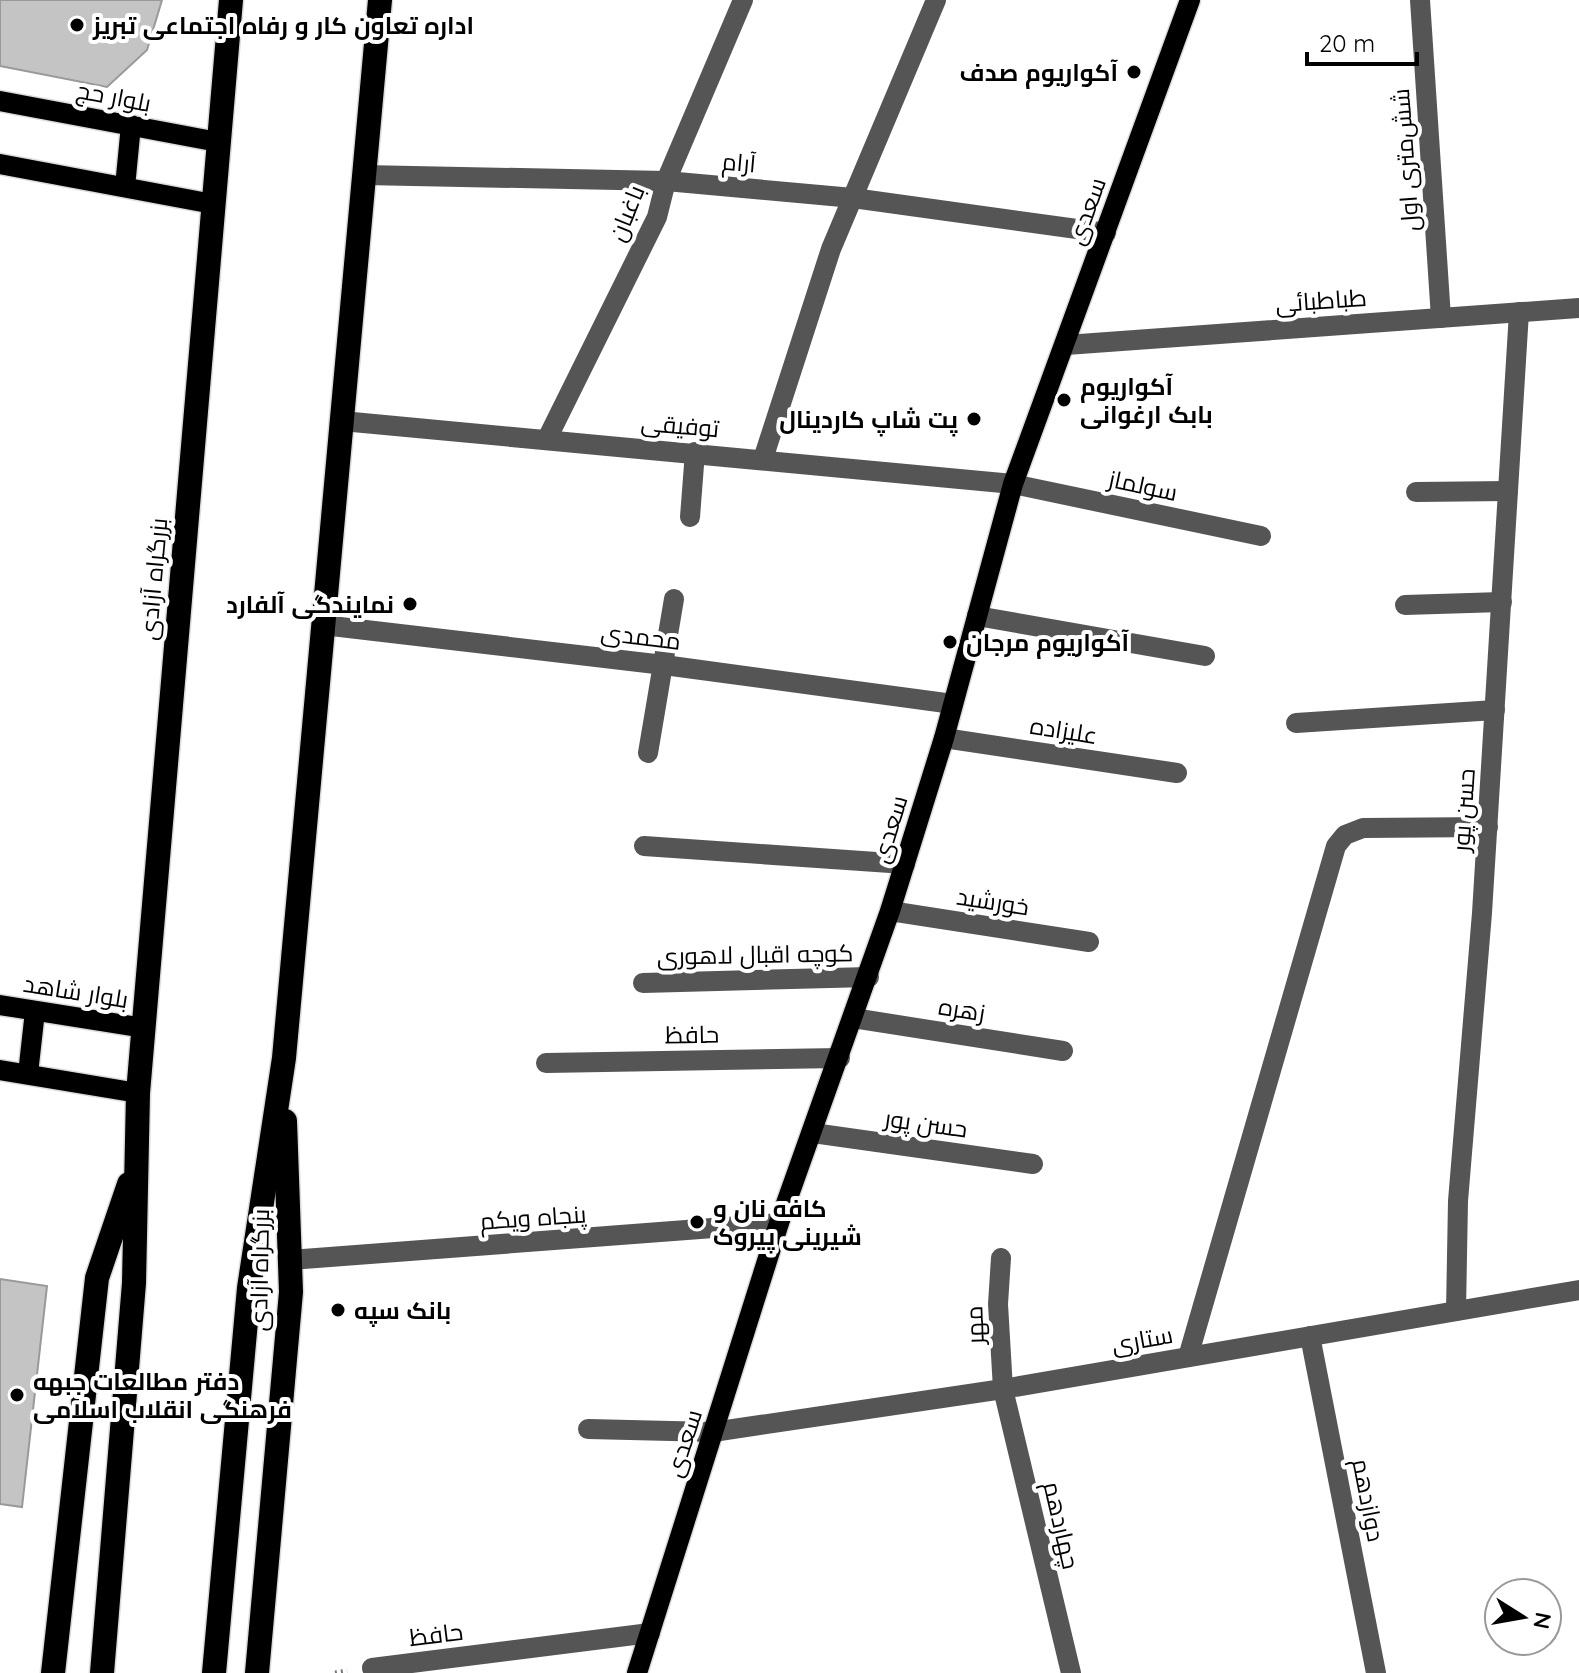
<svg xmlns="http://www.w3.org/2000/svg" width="1579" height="1673" font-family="Quicksand,Cairo,sans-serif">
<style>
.building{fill:#c4c4c4;stroke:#999;stroke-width:2}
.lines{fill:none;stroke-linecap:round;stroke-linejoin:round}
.major-casing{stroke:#dbdbdb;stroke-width:23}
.highway-casing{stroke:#dbdbdb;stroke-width:27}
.path{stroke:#777;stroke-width:5;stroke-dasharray:2 4;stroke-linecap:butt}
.minor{stroke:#555;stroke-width:20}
.major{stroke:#000;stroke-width:20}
.highway{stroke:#000;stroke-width:24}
.poi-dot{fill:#000;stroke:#fff;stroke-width:3}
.labels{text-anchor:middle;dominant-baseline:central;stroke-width:8;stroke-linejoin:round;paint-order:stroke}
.poi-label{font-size:24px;font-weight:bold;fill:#000;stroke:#fff;text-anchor:start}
.street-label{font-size:24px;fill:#000;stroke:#fff}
</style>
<rect width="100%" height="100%" fill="#fff"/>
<g class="building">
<polygon points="0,0 162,0 147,50 107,87 0,66"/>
<polygon points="0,1279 47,1286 22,1507 0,1504"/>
</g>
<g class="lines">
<g class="major-casing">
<g id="major">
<polyline points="0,101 218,142"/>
<polyline points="0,164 213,204"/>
<polyline points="125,187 131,125"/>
<polyline points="0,1005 144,1028"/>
<polyline points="0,1070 138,1093"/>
<polyline points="28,1074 35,1011"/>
<polyline points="637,1673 779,1223 890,911 944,738 1013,484 1190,0"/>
</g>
</g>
<g class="highway-casing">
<g id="highway">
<polyline points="53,1673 97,1278 129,1184"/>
<polyline points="102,1673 134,1283 138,1093 231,0"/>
<polyline points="214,1673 249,1288 284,1058 380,0"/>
<polyline points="257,1673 291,1292 285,1121"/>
</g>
</g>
<polyline class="path" points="335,1673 347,1671"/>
<g class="minor">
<polyline points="1420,0 1441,318"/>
<polyline points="364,175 666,181 853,198 1106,233"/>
<polyline points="1066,345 1579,308"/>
<polyline points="342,421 1013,484 1261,536"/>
<polyline points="547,439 657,217 666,181 743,0"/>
<polyline points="763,459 831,249 936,0"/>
<polyline points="1416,492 1508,491"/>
<polyline points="690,517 695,452"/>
<polyline points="1405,605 1502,602"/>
<polyline points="977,616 1205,656"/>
<polyline points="323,625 664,665 953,704"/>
<polyline points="1296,723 1495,710"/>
<polyline points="944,738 1177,773"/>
<polyline points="648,753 674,599"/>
<polyline points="644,846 905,864"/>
<polyline points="890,911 1089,942"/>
<polyline points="643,983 869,977"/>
<polyline points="853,1018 1063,1051"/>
<polyline points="546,1063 840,1058"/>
<polyline points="813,1133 1033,1164"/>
<polyline points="1001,1258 998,1304 1003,1389 1071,1673"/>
<polyline points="290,1260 779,1223"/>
<polyline points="1456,1311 1458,1201 1482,913 1519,312"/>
<polyline points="1310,1336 1376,1673"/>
<polyline points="1188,1357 1336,846 1345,835 1363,828 1488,827"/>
<polyline points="588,1429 713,1432 1003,1389 1579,1290"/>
<polyline points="372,1668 650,1633"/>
</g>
<use href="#major" class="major"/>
<use href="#highway" class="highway"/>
</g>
<g class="poi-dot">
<circle cx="77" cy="25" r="8"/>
<circle cx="1134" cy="72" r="8"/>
<circle cx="1064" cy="400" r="8"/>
<circle cx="974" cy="419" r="8"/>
<circle cx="410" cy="604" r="8"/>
<circle cx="950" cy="642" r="8"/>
<circle cx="697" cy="1222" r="8"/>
<circle cx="338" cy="1310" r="8"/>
<circle cx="17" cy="1395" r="8"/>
</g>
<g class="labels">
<g class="poi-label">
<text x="93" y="25">اداره تعاون کار و رفاه اجتماعی تبریز</text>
<text x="1118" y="72" text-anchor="end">آکواریوم صدف</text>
<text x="1080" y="386">آکواریوم<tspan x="1080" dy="28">بابک ارغوانی</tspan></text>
<text x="958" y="419" text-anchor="end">پت شاپ کاردینال</text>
<text x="394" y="604" text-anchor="end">نمایندگی آلفارد</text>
<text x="966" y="642">آکواریوم مرجان</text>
<text x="713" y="1208">کافه نان و<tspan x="713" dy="28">شیرینی پیروک</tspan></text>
<text x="354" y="1310">بانک سپه</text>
<text x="33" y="1381">دفتر مطالعات جبهه<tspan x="33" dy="28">فرهنگی انقلاب اسلامی</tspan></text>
</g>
<g class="street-label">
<text transform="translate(114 96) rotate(11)">بلوار حج</text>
<text transform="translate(1405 160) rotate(-94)">شش‌متری اول</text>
<text transform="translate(739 162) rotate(5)">آرام</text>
<text transform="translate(1086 211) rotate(-70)">سعدی</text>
<text transform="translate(626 213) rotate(-68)">باغبان</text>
<text transform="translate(1321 300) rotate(-4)">طباطبائی</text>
<text transform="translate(680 425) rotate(5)">توفیقی</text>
<text transform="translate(1143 485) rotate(12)">سولماز</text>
<text transform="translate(153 579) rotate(-85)">بزرگراه آزادی</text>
<text transform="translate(641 636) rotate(7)">محمدی</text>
<text transform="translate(1064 730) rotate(9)">علیزاده</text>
<text transform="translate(1463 810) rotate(-86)">حسن پور</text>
<text transform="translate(889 829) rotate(-73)">سعدی</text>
<text transform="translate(993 901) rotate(9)">خورشید</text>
<text transform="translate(755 954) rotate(-1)">کوچه اقبال لاهوری</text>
<text transform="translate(76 991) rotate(9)">بلوار شاهد</text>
<text transform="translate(962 1009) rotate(9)">زهره</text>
<text transform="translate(692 1034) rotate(-1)">حافظ</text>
<text transform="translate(926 1123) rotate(8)">حسن پور</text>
<text transform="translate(533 1217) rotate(-4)">پنجاه ویکم</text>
<text transform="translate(259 1270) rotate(-89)">بزرگراه آزادی</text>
<text transform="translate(974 1325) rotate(-92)">مهر</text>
<text transform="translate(1142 1339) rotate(-10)">ستاری</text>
<text transform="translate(683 1443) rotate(-72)">سعدی</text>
<text transform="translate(1369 1500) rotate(79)">دوازدهم</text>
<text transform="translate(1062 1525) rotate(77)">چهاردهم</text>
<text transform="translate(436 1634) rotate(-7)">حافظ</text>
</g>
</g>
<g transform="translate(1523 1617) rotate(101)"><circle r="38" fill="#ffffff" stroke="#999999" stroke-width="2"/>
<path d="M0-6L14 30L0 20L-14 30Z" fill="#000000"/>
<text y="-12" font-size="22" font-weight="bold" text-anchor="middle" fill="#000000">N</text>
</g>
<path d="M1307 52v12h110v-12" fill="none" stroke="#000000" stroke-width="4"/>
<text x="1319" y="52" font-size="24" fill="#000000" stroke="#ffffff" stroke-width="6" paint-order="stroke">20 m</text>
</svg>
